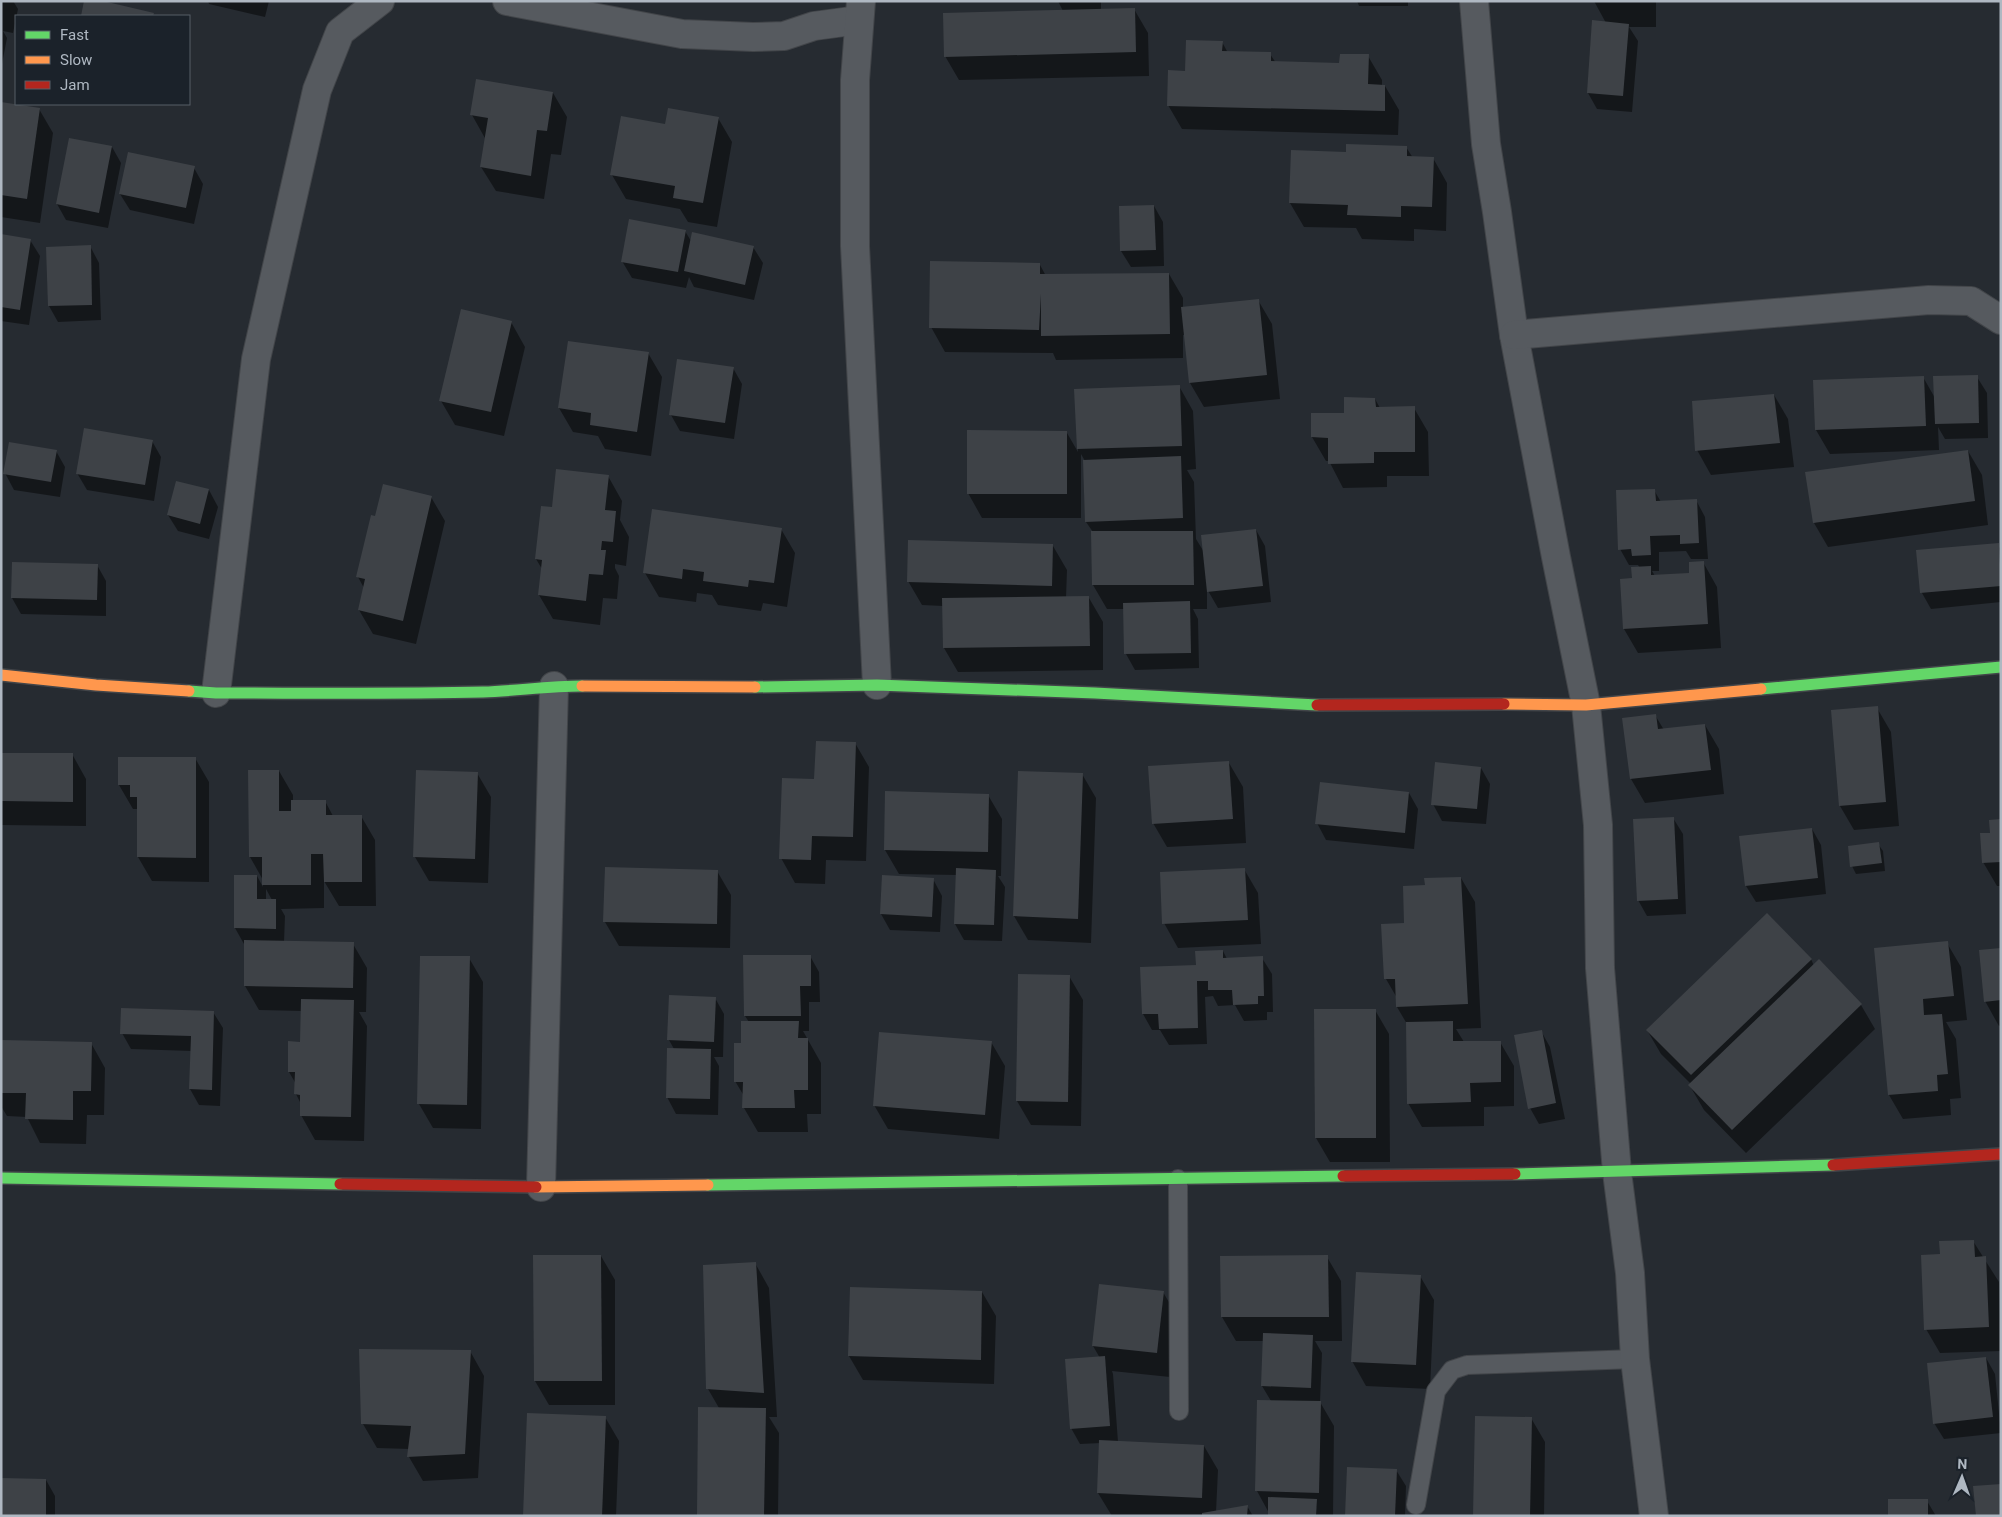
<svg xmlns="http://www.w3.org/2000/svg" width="2002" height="1517" font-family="Roboto,sans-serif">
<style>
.shadow{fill:#0007;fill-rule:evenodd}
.building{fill:#3e4247}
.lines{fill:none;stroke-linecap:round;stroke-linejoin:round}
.lane-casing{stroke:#424549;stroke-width:20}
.street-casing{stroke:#424549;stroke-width:30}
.fast-casing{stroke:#424549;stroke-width:14}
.slow-casing{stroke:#424549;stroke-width:14}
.jam-casing{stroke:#424549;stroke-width:14}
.lane{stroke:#565a5f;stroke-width:18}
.street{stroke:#565a5f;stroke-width:28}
.fast{stroke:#63d668;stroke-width:11}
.slow{stroke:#ff974d;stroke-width:11}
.jam{stroke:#b3261e;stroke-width:11}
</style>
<rect width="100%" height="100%" fill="#262b31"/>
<g class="shadow">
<polygon points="1,1 13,1 18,9 13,33 3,31 7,38 1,69"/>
<polygon points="86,1 153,15 154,16 82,16"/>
<polygon points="208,1 269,1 265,17 209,4"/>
<polygon points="1058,1 1101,1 1101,10 1134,9 1148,33 1149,76 959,80 945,56 1063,11"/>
<polygon points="1357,1 1408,1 1408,6 1359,6"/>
<polygon points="1594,1 1656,1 1656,27 1629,27 1638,41 1632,112 1597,109 1588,93 1606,23"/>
<polygon points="1222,42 1228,53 1270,54 1276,63 1341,65 1368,56 1382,80 1382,86 1385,86 1399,110 1398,135 1182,129 1168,105 1186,72"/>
<polygon points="553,93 567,117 561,155 551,154 544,199 496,191 481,167 486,140 472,115"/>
<polygon points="1,103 39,109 53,133 40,223 1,217"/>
<polygon points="718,118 732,142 717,227 688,222 680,209 626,199 612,175 666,125"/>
<polygon points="112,147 121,163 108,228 66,220 57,204"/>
<polygon points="1406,147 1413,158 1433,158 1447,183 1446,231 1414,229 1414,241 1362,239 1356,228 1304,227 1290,203 1347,153"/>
<polygon points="194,168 203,184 194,224 130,210 120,194"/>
<polygon points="1154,206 1163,222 1164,266 1131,267 1121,251"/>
<polygon points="685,231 691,241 753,247 763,263 754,300 694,287 689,277 686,288 632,278 622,261"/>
<polygon points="1,235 30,240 40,256 29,325 1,321"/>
<polygon points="90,246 99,263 101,320 58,322 49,306"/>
<polygon points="1040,265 1046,276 1169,274 1183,298 1183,308 1258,300 1272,324 1280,399 1204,407 1190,383 1185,335 1183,335 1183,358 1056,360 1053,353 945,352 931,327"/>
<polygon points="511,322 525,347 504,436 455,425 441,401"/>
<polygon points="648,353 662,377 651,456 605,449 598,436 573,432 559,408"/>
<polygon points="733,368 742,384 734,439 680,431 671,415"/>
<polygon points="1923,377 1935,398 1977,377 1987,393 1988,438 1945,439 1938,427 1939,450 1830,454 1816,430"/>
<polygon points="1179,386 1193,411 1196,469 1187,470 1194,482 1196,539 1204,552 1256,530 1265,546 1271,602 1218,608 1207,589 1207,609 1193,609 1198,619 1199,668 1135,670 1126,654 1125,609 1107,609 1093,585 1093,532 1086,522 1085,461 1081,454 1081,518 982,518 968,493 1067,433 1078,452 1076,390"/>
<polygon points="1774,395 1788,419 1794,467 1711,475 1697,450"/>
<polygon points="1375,399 1380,408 1414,408 1428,432 1429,476 1387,476 1387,487 1343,488 1329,461 1326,461 1312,437 1312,415 1345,414"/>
<polygon points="152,441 161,457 154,501 87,490 77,473"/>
<polygon points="56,451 65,467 60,497 14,490 5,473"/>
<polygon points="1968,451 1982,475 1988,525 1828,547 1814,523"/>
<polygon points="608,476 622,501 620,520 629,537 626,566 615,564 615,568 619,576 617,599 603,598 600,625 553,619 539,595 542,569 536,559 553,509"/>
<polygon points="209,490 218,507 209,539 178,531 168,515"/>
<polygon points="1654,490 1661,502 1696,500 1705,517 1708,559 1691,559 1686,551 1659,552 1659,571 1652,571 1655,576 1691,574 1703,562 1717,587 1721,648 1638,653 1624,629 1633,579 1640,568 1638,565 1629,565 1620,549"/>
<polygon points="431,497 445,521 416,644 373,634 359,610 364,588 358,577"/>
<polygon points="781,529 795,553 787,607 763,603 761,611 718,605 712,595 697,593 696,602 659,597 645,573"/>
<polygon points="1998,545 2001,550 2001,602 1931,609 1922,593 1918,552"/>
<polygon points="1053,546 1067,570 1066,598 1089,598 1103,622 1103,670 958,672 944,648 943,606 922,605 908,581"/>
<polygon points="97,565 106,581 106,616 21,614 12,598"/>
<polygon points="1877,708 1891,732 1899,826 1854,830 1840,806 1832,711"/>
<polygon points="1655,715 1664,730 1705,725 1719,749 1724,794 1645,803 1631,779"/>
<polygon points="855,743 869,767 866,861 826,860 825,884 795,883 781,858 816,780"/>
<polygon points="1,754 72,754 86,779 86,826 1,825"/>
<polygon points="195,758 209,782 209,882 152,881 138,857 138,809 133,809 119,785"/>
<polygon points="1229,763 1243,787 1246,843 1167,847 1153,823"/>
<polygon points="1481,768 1490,784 1486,824 1442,821 1433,804"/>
<path d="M279 771 293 795V802L325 801 333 816H361L375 840 376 906H339L324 881V908L281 909 285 916 284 942 353 944 367 968 366 1012H359L367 1026 364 1141 315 1140 301 1115V1104L296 1094V1084L289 1072 301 1043 302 1011 259 1010 245 986 244 944 235 928 257 876 263 887V880L250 857ZM266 889 272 900H266Z"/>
<polygon points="477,773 491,797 488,883 429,881 415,857"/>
<polygon points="1082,774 1096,798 1091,943 1028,940 1014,916"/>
<polygon points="1409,793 1418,809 1414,849 1326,840 1317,823"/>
<polygon points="988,795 1002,819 1001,876 998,876 1005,887 1002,941 964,940 955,924 957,875 899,874 885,850"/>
<polygon points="1673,818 1683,834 1686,914 1647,916 1638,900"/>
<polygon points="2001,820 2001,886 1997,886 1983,862 1991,834"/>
<polygon points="1812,829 1821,845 1826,894 1756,902 1746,886 1740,837"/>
<polygon points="1878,844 1883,851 1885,871 1856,874 1852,866"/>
<polygon points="1244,869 1258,893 1261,944 1178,948 1164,923"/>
<polygon points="717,871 731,895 730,948 619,946 605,922"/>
<polygon points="883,877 933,879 942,896 940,932 890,930 881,914"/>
<polygon points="1461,878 1475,902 1481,1028 1456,1029 1464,1042 1500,1042 1514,1066 1514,1106 1484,1107 1484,1126 1422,1127 1408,1103 1407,1024 1397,1007 1397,998 1386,979 1406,924 1426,886"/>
<polygon points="1947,943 1961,967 1967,1020 1946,1022 1956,1039 1961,1098 1950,1099 1951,1115 1903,1119 1889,1095 1876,949"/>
<polygon points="2001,950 2001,1025 1999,1026 1985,1001"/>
<polygon points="1223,951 1227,959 1262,958 1272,974 1273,1012 1267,1012 1267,1020 1244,1021 1235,1005 1218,1006 1213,996 1205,997 1207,1044 1169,1045 1160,1030 1152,1030 1143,1014 1197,966"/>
<polygon points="810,956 819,972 820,1002 809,1002 809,1031 803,1031 821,1063 821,1114 807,1114 808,1132 758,1132 744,1108 744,1096 735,1081 742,1044 749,1022 745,1016"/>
<polygon points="469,958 483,982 481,1129 433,1128 419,1104"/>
<polygon points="1811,959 1814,966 1861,1005 1875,1029 1746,1153 1704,1110 1690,1086 1691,1084 1661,1054 1647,1030"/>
<polygon points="1019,975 1069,976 1083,1000 1081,1126 1031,1125 1017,1101"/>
<polygon points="715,998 724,1014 723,1057 714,1057 719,1066 718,1115 676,1114 667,1097 674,1049 669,1040"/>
<polygon points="1375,1010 1389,1034 1390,1162 1330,1162 1316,1138"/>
<polygon points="213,1012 223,1028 220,1106 199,1105 190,1089 192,1051 131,1049 122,1033"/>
<polygon points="1541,1031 1550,1047 1565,1119 1539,1124 1530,1108"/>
<polygon points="1,1042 91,1043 105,1068 104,1115 87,1115 86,1144 40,1143 27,1117 7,1116 1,1106"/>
<polygon points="991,1042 1005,1066 999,1139 888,1129 874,1105"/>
<polygon points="1973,1241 1999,1282 2001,1351 1940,1353 1926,1329 1941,1255"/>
<polygon points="535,1256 601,1256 615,1280 615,1405 549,1405 535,1381"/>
<polygon points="1222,1257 1327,1257 1341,1281 1342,1341 1315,1341 1322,1353 1320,1402 1334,1426 1333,1516 1269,1516 1269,1513 1257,1491 1258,1401 1271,1401 1262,1386 1264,1341 1236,1341 1222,1317"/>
<polygon points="755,1263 769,1288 777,1417 769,1417 779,1433 778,1516 698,1516 719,1408 708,1389"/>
<polygon points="1420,1276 1434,1300 1430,1389 1366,1386 1352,1361"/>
<polygon points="982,1292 996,1316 994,1384 863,1380 849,1356"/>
<polygon points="1163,1292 1177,1316 1170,1377 1112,1371 1113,1374 1118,1442 1204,1446 1218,1470 1216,1512 1247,1506 1253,1516 1112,1516 1098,1493 1101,1443 1080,1444 1071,1428 1100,1358 1093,1346"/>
<polygon points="470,1351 484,1376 478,1478 423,1481 409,1457 410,1449 377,1448 363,1424"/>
<polygon points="1986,1358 1995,1374 2001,1433 1944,1439 1934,1423"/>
<polygon points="605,1417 619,1441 616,1516 525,1516"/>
<polygon points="1531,1418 1545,1442 1544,1516 1475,1516"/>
<polygon points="1396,1470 1406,1486 1405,1516 1346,1516"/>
<polygon points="46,1480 55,1496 55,1516 1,1516"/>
<polygon points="1927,1501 1936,1516 1889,1516"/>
</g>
<g class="building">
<polygon points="84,1 103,1 154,13 153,16 81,16"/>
<polygon points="1135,8 1136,52 944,57 943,13"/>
<polygon points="1592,20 1629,24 1623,96 1587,93"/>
<polygon points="1186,40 1223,41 1222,51 1271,52 1271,61 1339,63 1340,54 1369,54 1368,84 1385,85 1385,111 1167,106 1168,70 1185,71"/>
<polygon points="476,79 553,92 547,131 537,130 531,176 480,167 488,118 470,115"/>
<polygon points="1,102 40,108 27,199 1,195"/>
<polygon points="668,108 719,117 703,203 673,198 675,186 610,175 621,116 665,124"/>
<polygon points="69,138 112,146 99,213 56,204"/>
<polygon points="1346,144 1407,146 1407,156 1434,157 1432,207 1401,206 1401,217 1347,215 1348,205 1289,203 1291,150 1346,152"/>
<polygon points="128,152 195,166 186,208 119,194"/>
<polygon points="1154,205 1156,250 1120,251 1119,206"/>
<polygon points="629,219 686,230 678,272 621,262"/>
<polygon points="692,232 754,246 745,285 684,271"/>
<polygon points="1,234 31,239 20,310 1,307"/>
<polygon points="91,245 92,305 48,306 46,247"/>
<polygon points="930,261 1040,263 1040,274 1169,273 1170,334 1041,336 1041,294 1039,330 929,328"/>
<polygon points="1259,299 1267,375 1189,383 1181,307"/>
<polygon points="461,309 512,321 491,412 439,401"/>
<polygon points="568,341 649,352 637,432 590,425 591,413 558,408"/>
<polygon points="677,359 734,367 725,423 669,415"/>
<polygon points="1978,375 1979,423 1935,424 1933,376"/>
<polygon points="1924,376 1926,426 1815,430 1813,380"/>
<polygon points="1180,385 1182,446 1077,449 1074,389"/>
<polygon points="1774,394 1780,443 1695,451 1692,401"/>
<polygon points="1344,397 1375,398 1376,407 1415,406 1415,452 1374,452 1374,463 1328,464 1328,438 1311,437 1311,413 1344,413"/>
<polygon points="84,428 153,440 145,485 76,474"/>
<polygon points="967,430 1067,431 1067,494 967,494"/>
<polygon points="9,442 57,450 51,482 3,474"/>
<polygon points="1968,450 1975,501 1813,523 1805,472"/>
<polygon points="1181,456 1183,518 1085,522 1083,460"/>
<polygon points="556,469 609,475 605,510 616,511 613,542 602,541 601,550 606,550 603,575 589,574 586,601 538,595 542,560 535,559 541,506 552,507"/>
<polygon points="176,481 209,489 200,524 167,515"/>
<polygon points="383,484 432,496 403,621 358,610 365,579 356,577 371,515 375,516"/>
<polygon points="1655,489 1656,501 1697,499 1699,543 1680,544 1680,535 1650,536 1651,555 1632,556 1631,549 1618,550 1616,490"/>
<polygon points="652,509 782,528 774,583 749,580 748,587 703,581 704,572 683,569 682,579 643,573"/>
<polygon points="1256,529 1263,586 1207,592 1201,535"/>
<polygon points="1091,531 1193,531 1194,585 1092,585"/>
<polygon points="908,540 1053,544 1052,586 907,582"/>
<polygon points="1999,543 2001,586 1920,593 1916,550"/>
<polygon points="1704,561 1708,624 1623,629 1620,579 1632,578 1631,567 1651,566 1651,575 1689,573 1689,562"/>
<polygon points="12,562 98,564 97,600 11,598"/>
<polygon points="1089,596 1090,646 943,648 942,598"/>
<polygon points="1190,601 1191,653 1124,654 1123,603"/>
<polygon points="1878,706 1886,802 1839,806 1831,710"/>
<polygon points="1656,714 1658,729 1705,724 1711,770 1630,779 1622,718"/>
<polygon points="816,741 856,742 853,837 812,836 811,860 779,859 782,778 814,779"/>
<polygon points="1,753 73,753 73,802 1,801"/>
<polygon points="118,757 196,757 196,858 137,857 137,797 130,797 130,785 118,785"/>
<polygon points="1229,761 1233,819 1152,824 1148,766"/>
<polygon points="1435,762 1481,767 1477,809 1431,805"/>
<polygon points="248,770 279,770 279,811 291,811 291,800 326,800 326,815 362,815 362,882 324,882 323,854 311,854 311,885 262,885 262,857 249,857"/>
<polygon points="416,770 478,772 475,859 413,857"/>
<polygon points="1018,771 1083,773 1078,919 1013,916"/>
<polygon points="1320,782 1409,792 1405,833 1315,824"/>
<polygon points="885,791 989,794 988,852 884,850"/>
<polygon points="1674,817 1678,899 1637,901 1633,819"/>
<polygon points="2001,819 2001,862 1982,863 1980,833 1990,833 1989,820"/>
<polygon points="1812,828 1818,878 1745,886 1739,836"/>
<polygon points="1879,842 1882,863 1850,867 1848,846"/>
<polygon points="605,867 718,870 717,924 603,922"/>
<polygon points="956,868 996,870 994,925 954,924"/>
<polygon points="1245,868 1248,920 1162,924 1160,872"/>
<polygon points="234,875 257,875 257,899 276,899 276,929 234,928"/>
<polygon points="882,875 934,878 932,917 880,914"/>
<polygon points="1461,877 1468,1004 1396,1007 1395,979 1384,979 1381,924 1404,923 1403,886 1425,885 1424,878"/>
<polygon points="1767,913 1812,959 1691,1075 1646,1030"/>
<polygon points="244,940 354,942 353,988 244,986"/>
<polygon points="1948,941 1954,996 1923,999 1924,1015 1942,1014 1948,1074 1937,1075 1938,1091 1888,1095 1874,948"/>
<polygon points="2001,948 2001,1000 1984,1002 1979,950"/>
<polygon points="1223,950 1223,958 1263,956 1264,996 1258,996 1258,1004 1233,1005 1232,990 1208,990 1208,981 1197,981 1198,1028 1159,1029 1158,1014 1142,1014 1140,967 1196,965 1195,951"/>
<polygon points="743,955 811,955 811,986 800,986 801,1016 744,1016"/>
<polygon points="420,956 470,956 467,1105 417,1104"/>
<polygon points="1819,959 1862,1004 1732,1130 1688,1085"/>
<polygon points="1018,974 1070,975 1068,1102 1016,1101"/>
<polygon points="669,995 716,997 714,1042 667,1040"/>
<polygon points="301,999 354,1000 351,1117 300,1116 300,1095 294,1094 295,1072 288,1072 288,1041 300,1042"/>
<polygon points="121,1008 214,1011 212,1090 189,1089 191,1036 120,1034"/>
<polygon points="1314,1009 1376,1009 1376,1138 1315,1138"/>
<polygon points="741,1021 799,1021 798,1038 808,1038 808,1090 794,1090 795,1108 742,1108 743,1082 734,1082 734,1043 741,1043"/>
<polygon points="1453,1021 1453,1041 1501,1041 1501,1082 1470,1083 1471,1102 1407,1104 1406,1022"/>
<polygon points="1542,1030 1556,1103 1528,1109 1514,1035"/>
<polygon points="879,1032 992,1041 985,1115 873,1106"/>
<polygon points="1,1040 92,1042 91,1091 73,1091 73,1120 25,1119 26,1093 1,1093"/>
<polygon points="667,1048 711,1049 710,1099 666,1098"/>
<polygon points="1974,1240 1975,1257 1986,1256 1989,1327 1924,1330 1921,1255 1940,1254 1939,1241"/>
<polygon points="533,1255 601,1255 602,1381 534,1381"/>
<polygon points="1328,1255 1329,1317 1221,1317 1220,1256"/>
<polygon points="756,1262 764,1393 706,1389 703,1265"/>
<polygon points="1356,1272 1421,1275 1416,1365 1351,1362"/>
<polygon points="1099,1284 1164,1291 1157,1353 1092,1346"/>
<polygon points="850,1287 982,1291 981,1360 848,1356"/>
<polygon points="1263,1333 1313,1335 1311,1388 1261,1386"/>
<polygon points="359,1349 471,1350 465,1454 407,1457 411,1426 361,1424"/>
<polygon points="1105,1356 1110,1426 1070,1429 1065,1359"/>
<polygon points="1986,1357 1993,1417 1933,1424 1927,1363"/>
<polygon points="1257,1400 1321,1401 1319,1493 1255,1491"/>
<polygon points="698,1407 766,1408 764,1516 697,1516"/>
<polygon points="527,1413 606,1416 602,1516 523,1516"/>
<polygon points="1475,1416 1532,1417 1530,1516 1473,1516"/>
<polygon points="1099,1440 1204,1445 1202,1498 1097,1493"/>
<polygon points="1347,1467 1397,1469 1395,1516 1345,1516"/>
<polygon points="1,1478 46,1479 46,1516 1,1516"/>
<polygon points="2001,1484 2001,1516 1976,1516 1973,1486"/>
<polygon points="1268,1497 1317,1499 1316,1516 1268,1516"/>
<rect x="1888" y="1499" width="40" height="17"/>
<polygon points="1248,1505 1247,1516 1202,1516 1202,1513"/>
</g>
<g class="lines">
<g class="lane-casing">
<g id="lane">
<polyline points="1178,1179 1179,1411"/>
<polyline points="1416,1505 1436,1391 1452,1370 1467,1365 1635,1359"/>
</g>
</g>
<g class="street-casing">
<g id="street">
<polyline points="507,1 682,34 753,37 784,36 814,26 859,20"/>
<polyline points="861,1 855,80 855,246 877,685"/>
<polyline points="1474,1 1486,144 1497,212 1514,335 1556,557 1586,705 1598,825 1600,968 1617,1172 1630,1273 1635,1359 1654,1516"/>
<polyline points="1514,335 1929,300 1971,301 2001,320"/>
<polyline points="216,693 256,359 317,90 340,32 380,1"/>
<polyline points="541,1187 554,686"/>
</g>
</g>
<g class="fast-casing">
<g id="fast">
<polyline points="755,687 877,685 1095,693 1317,705"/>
<polyline points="1761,689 2001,667"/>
<path d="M189 691 216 693C305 693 394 694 483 692 516 691 548 686 582 686"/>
<polyline points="1515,1174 1833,1165"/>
<polyline points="1,1178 340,1184"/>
<polyline points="708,1185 1343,1176"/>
</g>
</g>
<g class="slow-casing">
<g id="slow">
<polyline points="1,675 96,685 189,691"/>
<polyline points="582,686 755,687"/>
<polyline points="1504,704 1586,705 1761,689"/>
<polyline points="536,1187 708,1185"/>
</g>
</g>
<g class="jam-casing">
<g id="jam">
<polyline points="1317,705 1504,704"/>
<polyline points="1833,1165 2001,1154"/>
<polyline points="1343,1176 1515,1174"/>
<polyline points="340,1184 536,1187"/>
</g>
</g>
<use href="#lane" class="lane"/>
<use href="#street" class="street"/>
<use href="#fast" class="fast"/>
<use href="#slow" class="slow"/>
<use href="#jam" class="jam"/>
</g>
<rect width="2002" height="1517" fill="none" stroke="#afb8c2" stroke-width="5"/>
<rect x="15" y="15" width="175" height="90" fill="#1b222a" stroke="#565e67"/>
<rect x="25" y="31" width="25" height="8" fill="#63d668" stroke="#565e67"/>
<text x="60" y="40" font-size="15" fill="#afb8c2">Fast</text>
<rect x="25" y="56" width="25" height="8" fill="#ff974d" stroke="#565e67"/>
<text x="60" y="65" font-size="15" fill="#afb8c2">Slow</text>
<rect x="25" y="81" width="25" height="8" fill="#b3261e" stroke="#565e67"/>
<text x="60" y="90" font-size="15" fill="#afb8c2">Jam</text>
<g transform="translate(1962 1477) rotate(2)" stroke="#1b222a" stroke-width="4" paint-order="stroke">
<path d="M0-4L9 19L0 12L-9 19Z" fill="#afb8c2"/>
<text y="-8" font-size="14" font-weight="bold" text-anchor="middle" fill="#afb8c2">N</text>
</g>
</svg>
